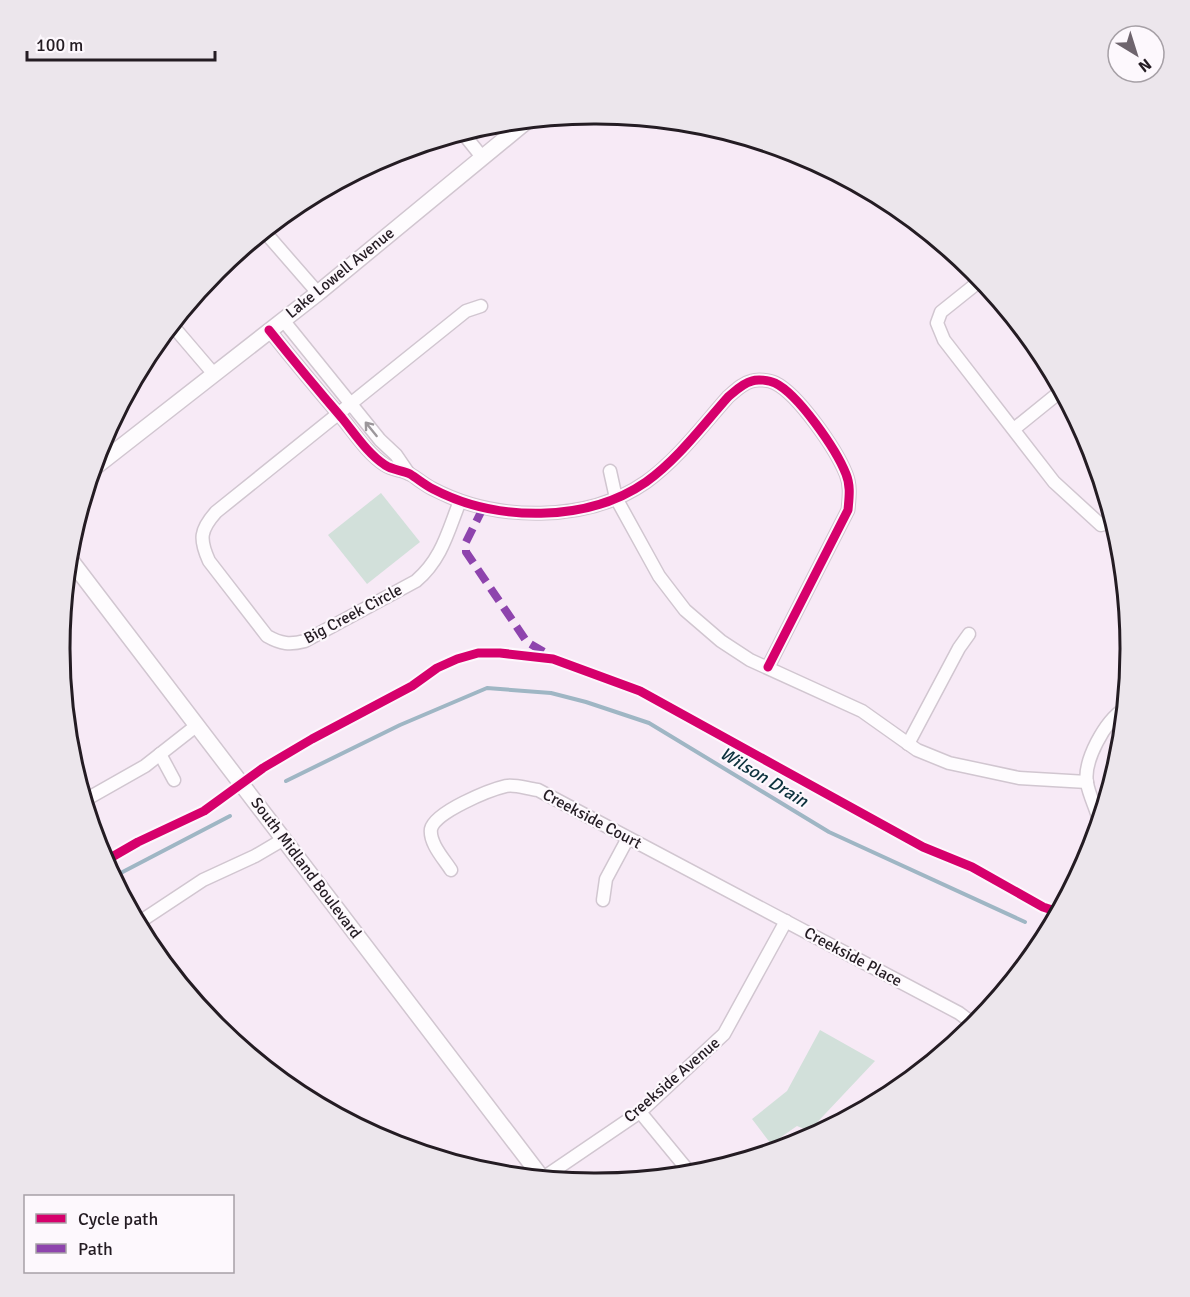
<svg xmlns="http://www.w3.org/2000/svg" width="1190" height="1297" font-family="Signika,sans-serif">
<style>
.green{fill:#d2e0da}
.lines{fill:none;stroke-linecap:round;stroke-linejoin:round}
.stream{stroke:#9fb6c4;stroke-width:4}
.minor-casing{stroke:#d1c6d0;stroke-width:15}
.major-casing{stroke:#d1c6d0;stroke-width:18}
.minor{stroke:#fefcfe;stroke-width:12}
.major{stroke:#fefcfe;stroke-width:15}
.quiet{stroke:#8e44ad;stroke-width:8;stroke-dasharray:15 8;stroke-linecap:butt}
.cycleway-casing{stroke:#fdf8fd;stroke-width:13}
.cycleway{stroke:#d6006c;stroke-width:9}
.oneway{stroke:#9c979b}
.labels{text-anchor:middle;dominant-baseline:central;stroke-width:4.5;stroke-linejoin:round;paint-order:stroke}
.street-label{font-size:16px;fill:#241c23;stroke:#fdf8fd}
.water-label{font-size:18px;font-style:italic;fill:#0c313d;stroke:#fdf8fd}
.rim{fill:none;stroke:#241c23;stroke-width:3}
</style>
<rect width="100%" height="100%" fill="#f7eaf6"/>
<g class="green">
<polygon points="381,493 420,542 367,584 328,535"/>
<polygon points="820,1030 875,1061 809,1131 797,1126 771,1144 752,1119 787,1091"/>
</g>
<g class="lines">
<g class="stream">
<polyline points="286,781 400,725 487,688 551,693 586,702 649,723 829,832 1025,922"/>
<polyline points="113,877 230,816"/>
<polyline points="1046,931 1047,932"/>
</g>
<g class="minor-casing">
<g id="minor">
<polyline points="462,132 482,157"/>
<polyline points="264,231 318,293"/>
<polyline points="981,280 941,312 937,323 944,340 1054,482 1101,525 1113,521"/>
<polyline points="283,320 380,440 396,455 409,474"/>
<polyline points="172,325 213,373"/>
<path d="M269 330C293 360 317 389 342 418 355 434 368 454 385 465 392 470 402 470 410 474 418 479 425 485 433 489 496 522 587 523 646 482 678 459 703 425 728 397 735 391 743 383 752 381 757 379 769 380 775 383 798 394 836 449 846 474 851 486 849 498 848 510L768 667"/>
<polyline points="1014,429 1061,391"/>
<polyline points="610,471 616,498 659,576 685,610 721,641 750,660 862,711 917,750 949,763 1019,778 1087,782"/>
<path d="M460 501C448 531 442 559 416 581L305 641C290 645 281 644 267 636L209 561C199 539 200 530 216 512L466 311 481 306"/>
<polyline points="908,744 959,648 969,634"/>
<polyline points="160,754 174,780"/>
<polyline points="85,800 145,766 196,726"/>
<path d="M1099 820C1096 808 1089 795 1087 783 1083 761 1105 721 1124 709"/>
<path d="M451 870C444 859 429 843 431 829 435 812 489 790 506 786 515 784 528 789 538 790L959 1013 975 1025"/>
<polyline points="603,900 606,879 628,838"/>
<polyline points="138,923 203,880 255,856 284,839"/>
<polyline points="640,1112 691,1174"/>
<polyline points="543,1178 640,1112 724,1034 786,921"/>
</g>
</g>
<g class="major-casing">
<g id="major">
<polyline points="94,468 318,293 528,120"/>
<polyline points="69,558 542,1178"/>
</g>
</g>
<use href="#minor" class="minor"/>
<use href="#major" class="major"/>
<polyline class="quiet" points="483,508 466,542 466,552 527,642 549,655"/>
<g class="cycleway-casing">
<g id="cycleway">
<path d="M269 330C293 360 317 389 342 418 355 434 368 454 385 465 392 470 402 470 410 474 418 479 425 485 433 489 496 522 587 523 646 482 678 459 703 425 728 397 735 391 743 383 752 381 757 379 769 380 775 383 798 394 836 449 846 474 851 486 849 498 848 510L768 667"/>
<polyline points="105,861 138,842 204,811 263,768 312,739 412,686 437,668 457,659 478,653 500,653 553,659 640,691 923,847 972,867 1043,907 1058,912"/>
</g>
</g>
<use href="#cycleway" class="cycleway"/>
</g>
<defs><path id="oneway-shaft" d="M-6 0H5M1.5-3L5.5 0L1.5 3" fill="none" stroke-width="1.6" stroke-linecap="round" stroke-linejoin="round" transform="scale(1.5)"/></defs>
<use class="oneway" href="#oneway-shaft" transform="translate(371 429) rotate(-129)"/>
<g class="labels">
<g class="street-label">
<text transform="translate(340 273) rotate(-39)">Lake Lowell Avenue</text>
<text transform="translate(353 614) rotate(-28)">Big Creek Circle</text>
<text transform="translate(592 819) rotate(28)">Creekside Court</text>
<text transform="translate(306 868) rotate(53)">South Midland Boulevard</text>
<text transform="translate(853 957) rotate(28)">Creekside Place</text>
<text transform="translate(672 1080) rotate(-41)">Creekside Avenue</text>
</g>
<g class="water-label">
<text transform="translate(764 777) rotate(31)">Wilson Drain</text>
</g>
</g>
<path d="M0 0H1190V1297H0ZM594 124H596A524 524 0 0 1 1120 648V649A524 524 0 0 1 596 1173H594A524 524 0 0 1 70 649V648A524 524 0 0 1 594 124Z" fill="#ece6ec" fill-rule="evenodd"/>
<path class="rim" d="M594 124H596A524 524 0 0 1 1120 648V649A524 524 0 0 1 596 1173H594A524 524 0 0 1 70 649V648A524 524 0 0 1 594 124Z"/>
<rect x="24" y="1195" width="210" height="78" fill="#fdf8fd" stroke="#a6a0a6" stroke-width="1.5"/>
<rect x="36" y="1214" width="30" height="9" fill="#d6006c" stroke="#a6a0a6" stroke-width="1.5"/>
<text x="78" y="1225" font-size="18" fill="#241c23">Cycle path</text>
<rect x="36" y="1244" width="30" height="9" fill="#8e44ad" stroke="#a6a0a6" stroke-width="1.5"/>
<text x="78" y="1255" font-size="18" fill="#241c23">Path</text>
<g transform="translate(1136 54) rotate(142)"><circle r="28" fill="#fdf8fd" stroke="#a6a0a6" stroke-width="1.5"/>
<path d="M0-4.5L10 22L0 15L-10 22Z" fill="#6e646d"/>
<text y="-9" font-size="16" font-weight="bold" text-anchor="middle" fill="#241c23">N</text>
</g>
<path d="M27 51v9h188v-9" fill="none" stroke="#241c23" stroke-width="3"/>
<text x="36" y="51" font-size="18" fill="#241c23" stroke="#fdf8fd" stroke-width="4.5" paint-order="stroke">100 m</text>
</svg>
